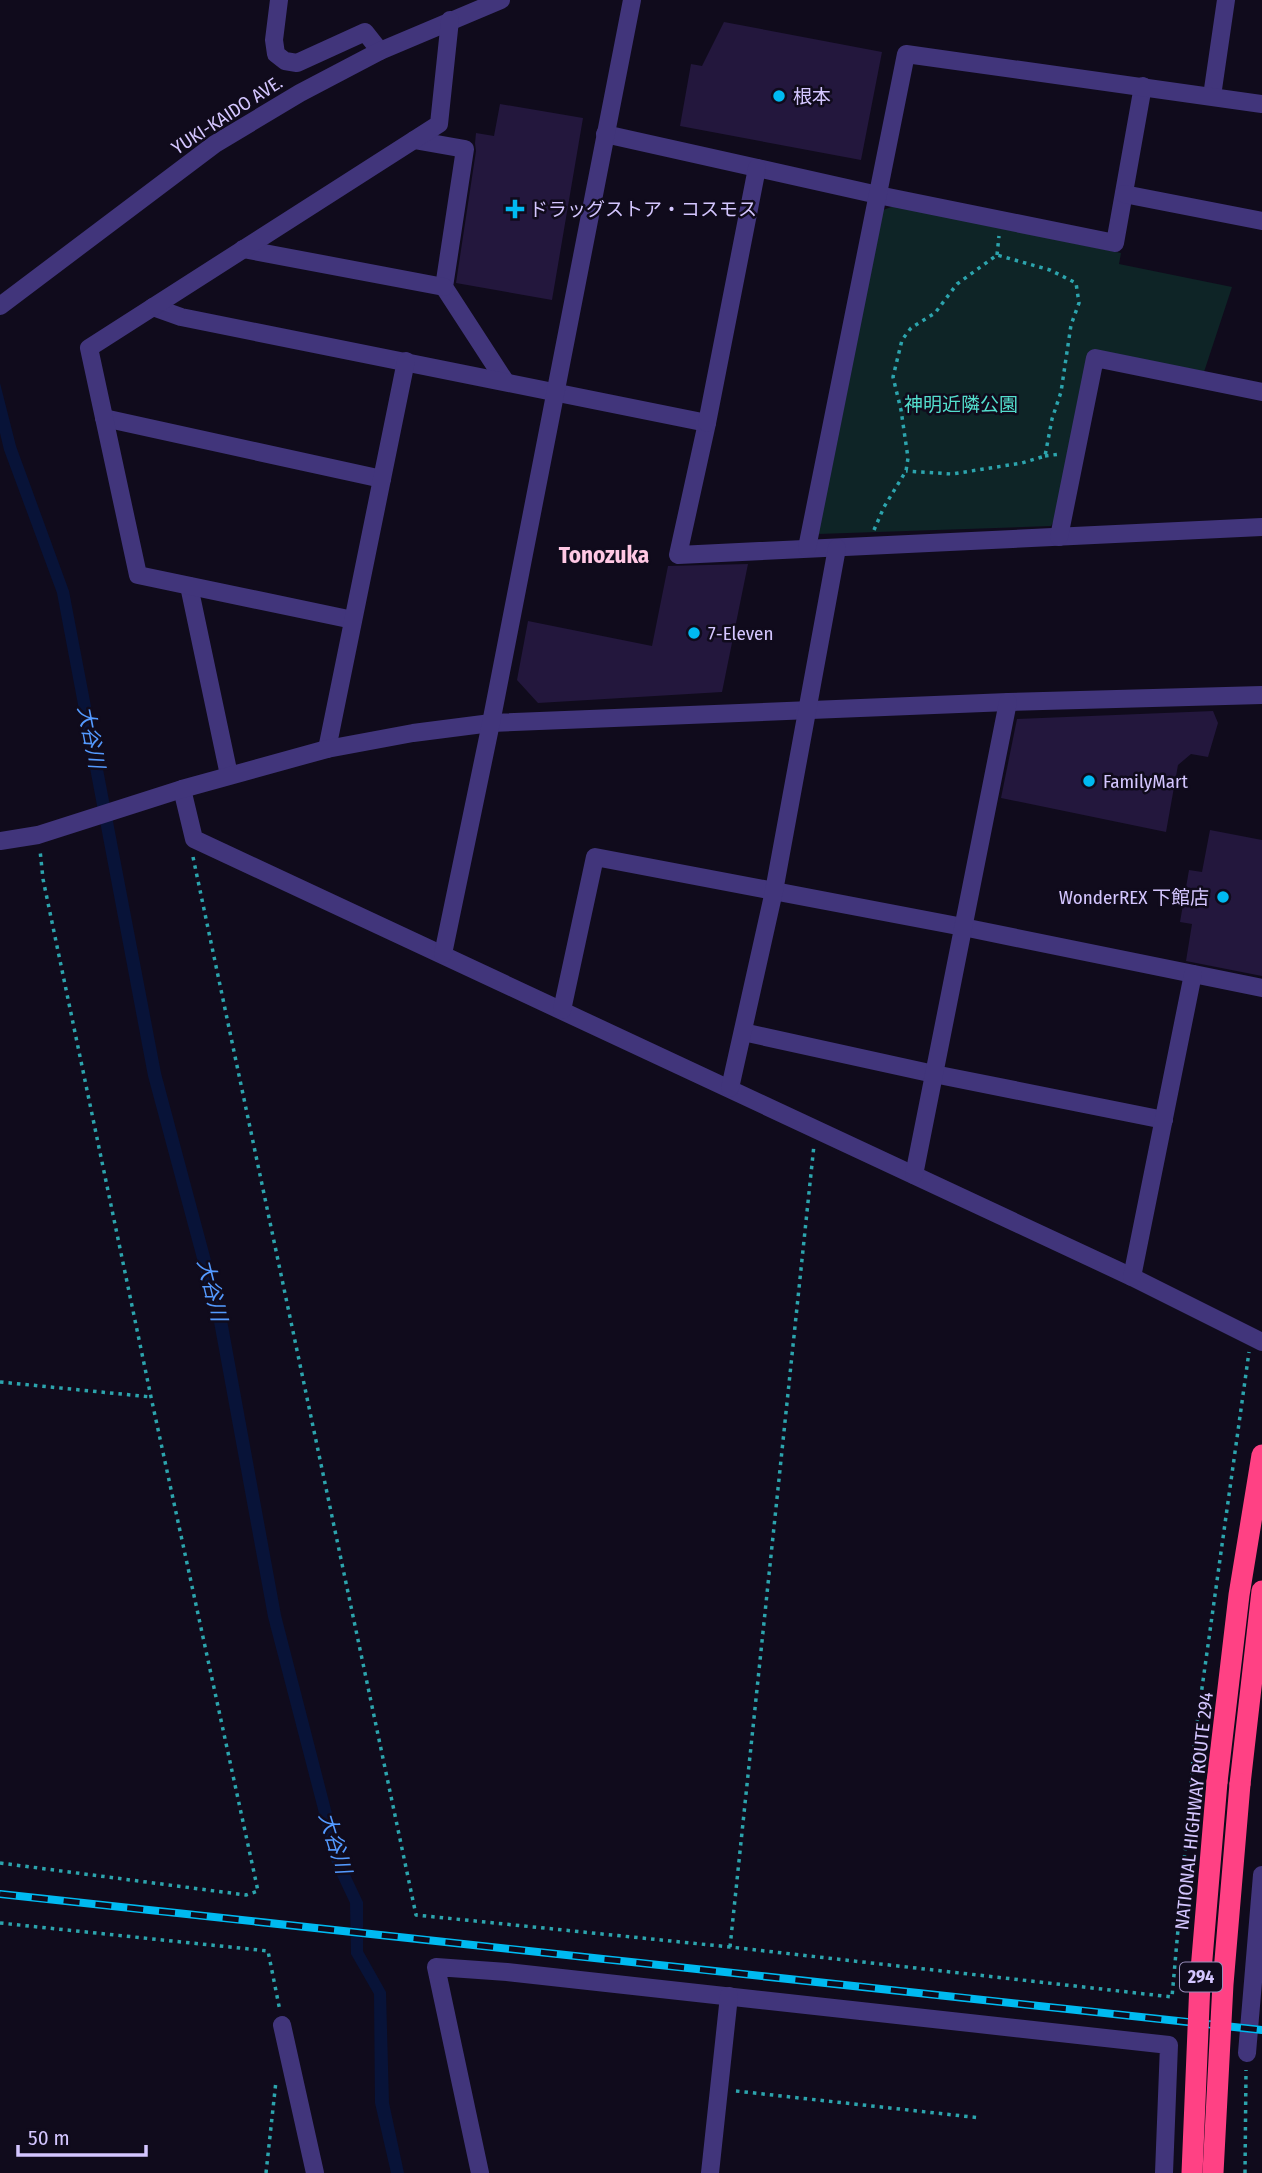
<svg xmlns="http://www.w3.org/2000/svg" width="1262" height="2173" font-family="'Fira Sans Condensed','Noto Sans JP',sans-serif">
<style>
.green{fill:#0e2426}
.water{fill:#081338}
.building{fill:#23173d}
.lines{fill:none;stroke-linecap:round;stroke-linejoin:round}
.path{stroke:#2ca4ad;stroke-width:3.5;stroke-dasharray:3.5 5;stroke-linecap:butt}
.minor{stroke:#41357b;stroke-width:18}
.highway{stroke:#ff4184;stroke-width:21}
.rail-casing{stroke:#00baf1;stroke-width:8}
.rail{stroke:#100b1c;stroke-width:5;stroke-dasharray:16;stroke-linecap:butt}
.highway-bridge{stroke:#ff4184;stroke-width:21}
.poi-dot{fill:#00baf1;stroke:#100b1c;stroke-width:2.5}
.labels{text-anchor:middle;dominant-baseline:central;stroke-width:5;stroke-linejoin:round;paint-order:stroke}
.shield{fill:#100b1c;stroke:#998ebb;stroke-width:2}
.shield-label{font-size:18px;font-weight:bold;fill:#d4c6ff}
.poi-label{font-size:19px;fill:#d4c6ff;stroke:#100b1c;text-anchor:start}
.street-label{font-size:19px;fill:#d4c6ff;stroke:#100b1c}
.park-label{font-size:19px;fill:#53decd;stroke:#100b1c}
.water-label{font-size:21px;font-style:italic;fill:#549aff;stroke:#100b1c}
.quarter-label{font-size:23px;font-weight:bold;fill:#ffc8e4;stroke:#100b1c}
</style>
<rect width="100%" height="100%" fill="#100b1c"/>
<polygon class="green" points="894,206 1121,253 1119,264 1232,287 1204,372 1090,350 1056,517 1051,526 818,534 883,210"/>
<polygon class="water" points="0,383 16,446 69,591 161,1073 227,1320 281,1615 345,1864 363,1902 363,1951 386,1992 389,2103 404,2173 391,2173 375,2103 374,1994 351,1954 350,1903 333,1867 268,1617 214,1322 148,1076 57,593 4,450 0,433"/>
<g class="building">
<polygon points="724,22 882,52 861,160 680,126 691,64 702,66"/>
<polygon points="500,104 583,118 552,300 456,283 476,151 475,143 476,133 494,136"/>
<polygon points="748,564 722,692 538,703 517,680 528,621 652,646 668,566"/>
<polygon points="1213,711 1218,723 1208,757 1191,754 1178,765 1166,832 1001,798 1017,719"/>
<polygon points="1210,830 1262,840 1262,976 1186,961 1192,924 1180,922 1189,870 1202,872"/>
</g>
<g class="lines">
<g class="path">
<polyline points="997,255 999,236"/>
<polyline points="1045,456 1060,454"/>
<polyline points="874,530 884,507 906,471 908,458 901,410 893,377 902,340 911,328 935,313 957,284 997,255 1050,270 1076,283 1079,303 1071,325 1061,392 1052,419 1045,456 1022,463 952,474 906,471"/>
<polyline points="193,857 416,1915 730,1947 1172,1997 1195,1738 1249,1352"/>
<polyline points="0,1382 151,1397"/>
<polyline points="0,1863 246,1895 258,1891 151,1397 43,879 40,850"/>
<polyline points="0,1923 268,1951 280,2011"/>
<polyline points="730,1947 814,1145"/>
<polyline points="736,2091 981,2118"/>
<polyline points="266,2173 276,2081"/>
<polyline points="1245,2173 1246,2070"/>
</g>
<g class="minor">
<polyline points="279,0 274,40 276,54 285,61 297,63 365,32 380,51"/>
<polyline points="1212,96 1226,0"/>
<polyline points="605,134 878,195 1115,243 1143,86"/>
<polyline points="414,140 465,149 444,287 505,381"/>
<polyline points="1124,194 1262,221"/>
<polyline points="243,249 444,287"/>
<polyline points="0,306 215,144 300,93 380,51 501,0"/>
<polyline points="153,307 181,317 707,423 678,555 1262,527"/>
<polyline points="104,418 382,479"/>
<polyline points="707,423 757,168"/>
<polyline points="1059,537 1095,358 1262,392"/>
<polyline points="807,548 906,54 1262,104"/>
<polyline points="189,586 229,775"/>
<polyline points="353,620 138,575 89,348 439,124 450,20"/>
<polyline points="327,749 406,361"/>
<polyline points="182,789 194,839 1132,1277 1262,1342"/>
<polyline points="0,841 38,835 182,789 327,749 413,733 491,723 1008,702 1262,695"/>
<polyline points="443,954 491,723 632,0"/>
<polyline points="562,1010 595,857 963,927 1262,988"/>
<polyline points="743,1032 934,1074 1164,1120"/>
<polyline points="730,1088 774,891 837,548"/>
<polyline points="914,1175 1008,702"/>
<polyline points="1132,1277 1193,974"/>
<polyline points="282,2025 315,2173"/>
<polyline points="1247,2053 1262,1875"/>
<polyline points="480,2173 436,1967 507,1972 1169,2045 1164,2173"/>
<polyline points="710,2173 729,1996"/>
</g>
<g class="highway">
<polyline points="1217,1782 1239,1595 1262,1455"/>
<polyline points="1240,1784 1262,1591"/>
</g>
<g class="rail-casing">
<polyline id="rail" points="0,1894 1262,2030"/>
</g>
<use href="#rail" class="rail"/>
<g class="highway-bridge">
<polyline points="1192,2173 1200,1982 1217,1782"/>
<polyline points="1213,2173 1223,1984 1240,1784"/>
</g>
</g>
<g class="poi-dot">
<circle cx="779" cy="96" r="7"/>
<path d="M511.5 198.5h7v7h7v7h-7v7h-7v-7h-7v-7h7z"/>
<circle cx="694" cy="633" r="7"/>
<circle cx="1089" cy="781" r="7"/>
<circle cx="1223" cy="897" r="7"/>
</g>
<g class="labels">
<rect class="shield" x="1180" y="1962.5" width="42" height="29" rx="5"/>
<g class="shield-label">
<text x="1201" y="1977">294</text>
</g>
<g class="poi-label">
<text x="793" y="96">根本</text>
<text x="529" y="209">ドラッグストア・コスモス</text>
<text x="708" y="633">7-Eleven</text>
<text x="1103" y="781">FamilyMart</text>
<text x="1209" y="897" text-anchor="end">WonderREX 下館店</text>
</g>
<g class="street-label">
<text transform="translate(227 115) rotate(-33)">YUKI-KAIDO AVE.</text>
<text transform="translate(1194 1811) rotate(-84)">NATIONAL HIGHWAY ROUTE 294</text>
</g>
<g class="park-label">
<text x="961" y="404">神明近隣公園</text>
</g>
<g class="water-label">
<text transform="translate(91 737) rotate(79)">大谷川</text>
<text transform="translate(212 1290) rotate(76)">大谷川</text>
<text transform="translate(335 1843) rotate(73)">大谷川</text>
</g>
<g class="quarter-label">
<text x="604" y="555">Tonozuka</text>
</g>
</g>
<path d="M18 2145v10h128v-10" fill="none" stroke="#d4c6ff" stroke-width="3.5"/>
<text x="28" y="2145" font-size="21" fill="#d4c6ff" stroke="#100b1c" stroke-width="5" paint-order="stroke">50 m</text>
</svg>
